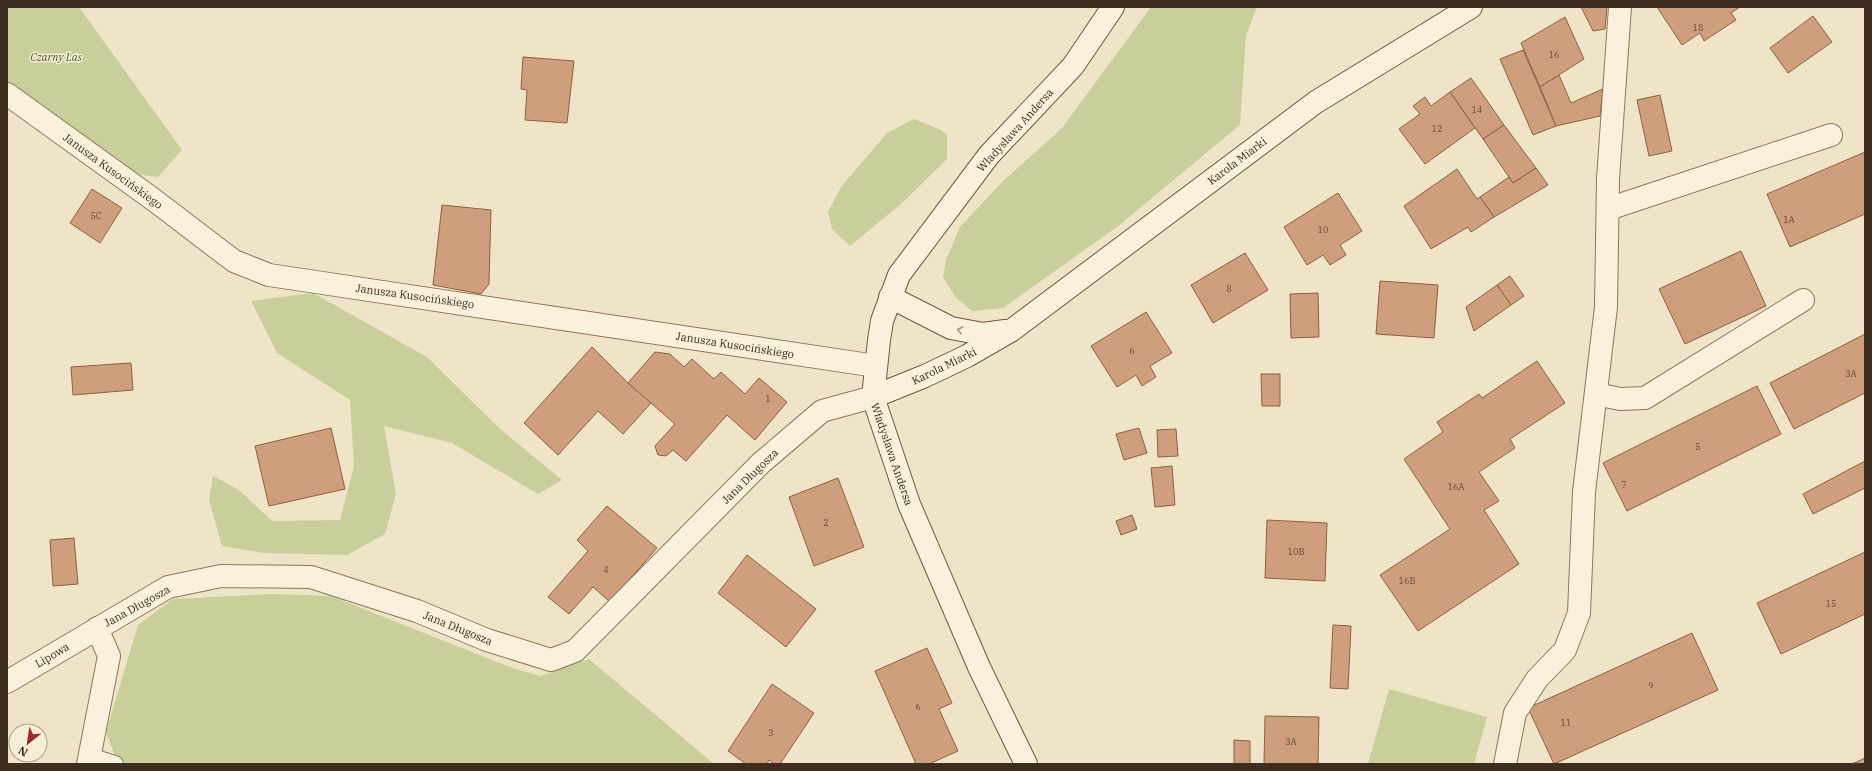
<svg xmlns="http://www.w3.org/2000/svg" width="1872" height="771" font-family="'IBM Plex Serif',serif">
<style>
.green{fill:#c9cf9b}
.building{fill:#cf9f7d;stroke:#8d5f41}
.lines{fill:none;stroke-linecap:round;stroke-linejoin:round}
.lane-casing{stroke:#8d765c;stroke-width:18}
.street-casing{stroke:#8d765c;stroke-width:24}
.secondary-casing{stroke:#6f573f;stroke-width:24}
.lane{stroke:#faf1dc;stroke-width:16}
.street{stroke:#faf1dc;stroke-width:22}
.secondary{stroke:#faf1dc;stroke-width:22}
.oneway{stroke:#9c907e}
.labels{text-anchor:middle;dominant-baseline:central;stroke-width:3;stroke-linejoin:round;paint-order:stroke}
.number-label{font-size:9px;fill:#624a37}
.park-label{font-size:11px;font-style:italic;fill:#4d5a26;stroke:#f7eed8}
.street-label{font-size:11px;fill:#3d2e20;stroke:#f7eed8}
</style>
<rect width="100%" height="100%" fill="#f0e4c8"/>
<g class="green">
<polygon points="7,7 79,7 182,150 158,177 133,174 7,82"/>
<polygon points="1151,7 1257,7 1246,36 1240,125 1117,227 1003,308 972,311 956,298 943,277 946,260 960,227 1002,182 1062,128"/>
<polygon points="914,119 941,130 947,135 947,159 901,204 850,246 832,229 828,212 841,187 887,133"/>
<polygon points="313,293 427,357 499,428 562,480 538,494 452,443 384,426 396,494 385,534 347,555 263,553 222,546 209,500 213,476 238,489 272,521 340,520 354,466 350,400 277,353 251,301"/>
<polygon points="272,594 331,596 510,667 540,676 589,659 714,764 118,764 106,732 138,625 173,599"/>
<polygon points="1389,689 1487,717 1474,764 1368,764"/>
</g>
<g class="building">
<polygon points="1581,7 1607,7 1605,29 1593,31"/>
<polygon points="1657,7 1740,7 1731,13 1736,20 1704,41 1700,33 1682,45"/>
<polygon points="1813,16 1832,42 1788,73 1770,48"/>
<polygon points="1565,17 1584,59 1540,87 1521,43"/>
<polygon points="1523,50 1556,126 1533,135 1500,59"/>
<polygon points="523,57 574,61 567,123 525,120 527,90 521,89"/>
<polygon points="1559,75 1571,103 1603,89 1600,116 1556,126 1540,87"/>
<polygon points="1471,78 1504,125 1483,139 1450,92"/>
<polygon points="1450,92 1475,128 1425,164 1399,129 1420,114 1413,106 1425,97 1431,106"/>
<polygon points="1660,95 1672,151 1649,156 1637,100"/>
<polygon points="1504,125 1536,168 1513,183 1483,139"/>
<polygon points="1865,152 1865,214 1790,247 1767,194"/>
<polygon points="1536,168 1548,185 1494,217 1480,197 1509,177 1513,183"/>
<polygon points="1457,169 1477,199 1480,197 1494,217 1471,232 1468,227 1431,249 1404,206"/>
<polygon points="92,189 122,208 100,243 70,223"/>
<polygon points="1338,193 1362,231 1340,245 1346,255 1330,265 1323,255 1307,265 1284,227"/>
<polygon points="442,205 491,210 489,284 481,294 433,285"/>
<polygon points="1741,251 1766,306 1685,344 1659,289"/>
<polygon points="1245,253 1268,290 1213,323 1191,285"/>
<polygon points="1510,276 1524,296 1511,305 1497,285"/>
<polygon points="1380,281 1438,285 1434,338 1376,334"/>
<polygon points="1497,285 1511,305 1474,331 1466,307"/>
<polygon points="1318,293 1319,337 1291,338 1290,294"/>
<polygon points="1146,312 1172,353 1150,366 1156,377 1142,386 1136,375 1117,387 1091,346"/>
<polygon points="1865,334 1865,393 1794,429 1770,383"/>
<polygon points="592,347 628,383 652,402 623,434 598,411 558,455 524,423"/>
<polygon points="655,352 670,354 684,367 692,359 714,379 721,372 745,394 759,378 787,402 755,440 727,415 686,461 673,450 666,456 658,455 655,446 675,424 628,383"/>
<polygon points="1537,361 1565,403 1510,439 1515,448 1479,472 1499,501 1484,510 1519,564 1418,631 1380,575 1450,529 1404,459 1443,432 1437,422 1479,394 1482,398"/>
<polygon points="131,363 133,390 73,395 71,367"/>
<polygon points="1261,374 1280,374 1280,406 1262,406"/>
<polygon points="1757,386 1781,434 1627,511 1603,463"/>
<polygon points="331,428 345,489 269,506 255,446"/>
<polygon points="1139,428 1147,453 1124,460 1116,434"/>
<polygon points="1176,429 1178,456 1158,457 1157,430"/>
<polygon points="1865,461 1865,488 1813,514 1803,494"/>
<polygon points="1172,466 1175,505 1155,507 1151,468"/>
<polygon points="838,478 864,547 814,566 789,497"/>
<polygon points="607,506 657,548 610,602 593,587 569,614 548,597 588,551 577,540"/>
<polygon points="1132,515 1137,529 1121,535 1116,521"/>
<polygon points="1267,520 1327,523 1325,581 1265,578"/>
<polygon points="74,538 78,584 53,586 50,540"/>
<polygon points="1865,552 1865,614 1781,654 1757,603"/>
<polygon points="747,555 816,609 786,647 718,593"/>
<polygon points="1333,625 1351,626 1348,689 1330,688"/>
<polygon points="1692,633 1718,690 1554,764 1528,708"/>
<polygon points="927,648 952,703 939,709 958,751 929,764 916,764 875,671"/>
<polygon points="772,684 814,713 780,764 774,764 769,760 767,764 746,764 728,751"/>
<polygon points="1265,716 1319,717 1318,764 1264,764"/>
<polygon points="1234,740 1250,741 1250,764 1234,764"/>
<polygon points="1865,758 1865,764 1852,764"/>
</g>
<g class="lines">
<g class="lane-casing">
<polyline id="lane" points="90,756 115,764"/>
</g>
<g class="street-casing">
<g id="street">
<polyline points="7,94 154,200 234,261 269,275 876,366"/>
<polyline points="1608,209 1831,135"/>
<polyline points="1596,394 1620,399 1645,398 1803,300"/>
<polyline points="7,682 168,587 221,576 311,577 417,611 487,640 551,660 575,651 761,463 822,411 873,397"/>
<polyline points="88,764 109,656 97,628"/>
<polyline points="1505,764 1515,713 1537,679 1565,650 1579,613 1584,492 1606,307 1608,179 1620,7"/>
</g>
</g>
<g class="secondary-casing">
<g id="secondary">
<polyline points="890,297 951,328 983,334 1005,331"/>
<polyline points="873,397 925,376 967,356 1012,330 1316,102 1471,7"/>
<polyline points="1026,764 979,667 909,504 873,397 879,340 882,321 899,275 989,155 1073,66 1113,7"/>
</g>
</g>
<use href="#lane" class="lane"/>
<use href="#street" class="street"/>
<use href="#secondary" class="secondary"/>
</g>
<defs><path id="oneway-chevron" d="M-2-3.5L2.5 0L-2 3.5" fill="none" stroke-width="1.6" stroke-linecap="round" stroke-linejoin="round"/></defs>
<use class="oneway" href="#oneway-chevron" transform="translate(960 330) rotate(-168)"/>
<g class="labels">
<g class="number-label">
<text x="1698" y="27">18</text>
<text x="1554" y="54">16</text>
<text x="1477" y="109">14</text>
<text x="1437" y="128">12</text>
<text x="96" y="215">5C</text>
<text x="1789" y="219">1A</text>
<text x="1323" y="229">10</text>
<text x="1229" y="288">8</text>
<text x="1132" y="350">6</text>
<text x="1851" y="373">3A</text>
<text x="768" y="398">1</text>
<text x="1698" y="446">5</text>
<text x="1624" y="484">7</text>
<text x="1456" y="486">16A</text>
<text x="826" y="522">2</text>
<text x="1296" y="551">10B</text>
<text x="606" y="569">4</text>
<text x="1407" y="580">16B</text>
<text x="1831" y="603">15</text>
<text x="1651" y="685">9</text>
<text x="918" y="706">6</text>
<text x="1566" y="722">11</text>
<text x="771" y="732">3</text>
<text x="1291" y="741">3A</text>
</g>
<g class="park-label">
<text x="56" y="57">Czarny Las</text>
</g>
<g class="street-label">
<text transform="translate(1015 130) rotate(-48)">Władysława Andersa</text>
<text transform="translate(1237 161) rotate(-37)">Karola Miarki</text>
<text transform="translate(113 171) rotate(36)">Janusza Kusocińskiego</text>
<text transform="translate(415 296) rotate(8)">Janusza Kusocińskiego</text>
<text transform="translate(735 345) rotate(9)">Janusza Kusocińskiego</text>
<text transform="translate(944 366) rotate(-26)">Karola Miarki</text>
<text transform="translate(892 454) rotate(71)">Władysława Andersa</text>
<text transform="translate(750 476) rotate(-44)">Jana Długosza</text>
<text transform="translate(137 606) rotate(-29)">Jana Długosza</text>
<text transform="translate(458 628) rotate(22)">Jana Długosza</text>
<text transform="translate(52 655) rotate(-31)">Lipowa</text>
</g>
</g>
<rect width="1872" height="771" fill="none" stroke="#3d2e20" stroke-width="16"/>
<g transform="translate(28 743) rotate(210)"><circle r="19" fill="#f7eed8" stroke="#ada18e"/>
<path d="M0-3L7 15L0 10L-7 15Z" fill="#9e2a2b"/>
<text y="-6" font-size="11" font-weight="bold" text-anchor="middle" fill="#3d2e20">N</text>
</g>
</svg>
